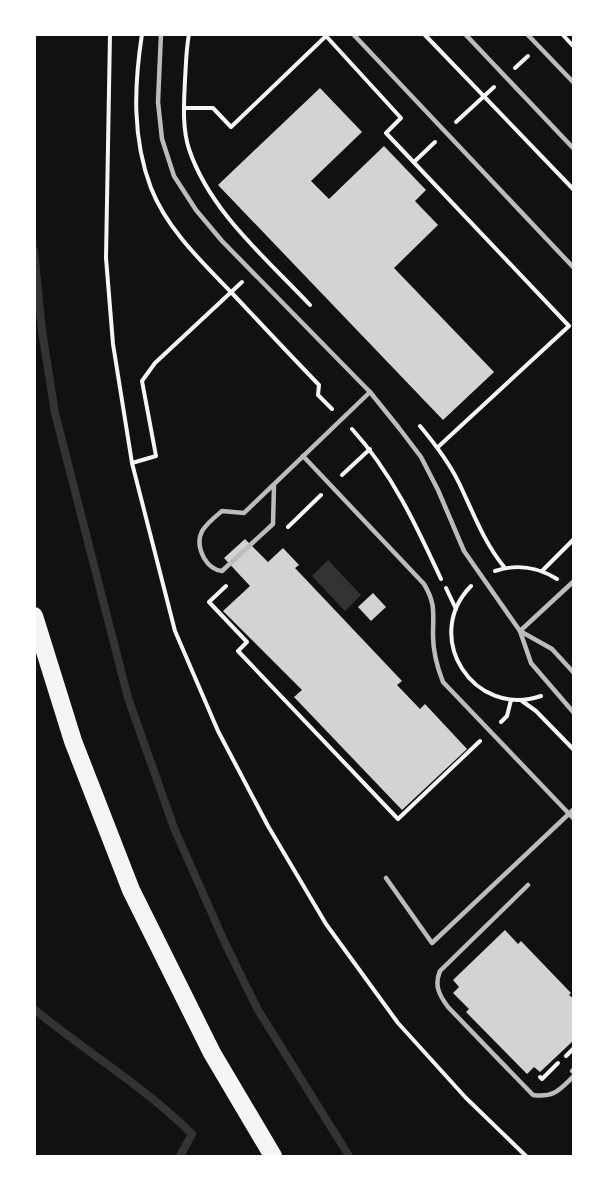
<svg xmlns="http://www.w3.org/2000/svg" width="608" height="1191" font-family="Jost,sans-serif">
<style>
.water{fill:#333}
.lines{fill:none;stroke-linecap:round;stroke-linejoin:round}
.stream{stroke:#333;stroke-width:8}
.building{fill:#d3d3d3}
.path{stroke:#f5f5f5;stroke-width:4}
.service{stroke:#bcbcbc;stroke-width:4.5}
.motorway{stroke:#f5f5f5;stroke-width:18}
</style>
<rect width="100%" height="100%" fill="#111"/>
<polygon class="water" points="328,560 361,595 345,611 312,576"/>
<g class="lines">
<g class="stream">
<polyline points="34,250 42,331 55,413 128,698 174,828 225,943 258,1010 349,1156"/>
<path d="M34 1009C86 1052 145 1087 192 1134L180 1156"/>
</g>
</g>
<g class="building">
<polygon points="320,88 362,132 311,181 329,199 384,146 426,190 415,201 438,225 394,268 494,372 443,420 218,185"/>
<polygon points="245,539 268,562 283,548 299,565 295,568 402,681 397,685 420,709 425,704 467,749 402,810 294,697 302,690 223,611 250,586 224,558"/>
<polygon points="373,593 386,607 371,621 358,607"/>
<polygon points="505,930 518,944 521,941 571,993 569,995 574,999 574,1040 540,1072 534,1067 527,1074 466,1012 469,1009 453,993 459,987 453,980"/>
</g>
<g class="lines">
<g class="path">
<polyline points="110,34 106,258 113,344 132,463 175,631 218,731 268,826 326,924 398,1023 466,1098 526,1156"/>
<path d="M142 34C134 86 132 138 151 188 167 229 201 261 231 292 260 323 289 354 319 385L318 395 332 409"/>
<path d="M189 34C186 50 186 65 185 80 184 102 182 128 189 149 210 212 266 258 310 305"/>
<polyline points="424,34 574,190"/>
<polyline points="562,34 574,47"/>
<polyline points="515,68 528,56"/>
<polyline points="184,108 213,108 231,127 326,36 401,118 386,133 569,326 438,447"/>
<polyline points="456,122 494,87"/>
<polyline points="414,162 435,142"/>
<path d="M420 426C435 444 449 462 459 483 473 512 484 543 505 568"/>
<path d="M352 429C392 473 416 525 441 579"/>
<polyline points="132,463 156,456 142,381 155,363 242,282"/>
<polyline points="342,475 370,449"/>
<polyline points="288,527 321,495"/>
<path d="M495 571C516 564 538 567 557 579"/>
<polyline points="542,571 574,539"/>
<polyline points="226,586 209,602 247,642 238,651 398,819 480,741"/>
<path d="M471 586C421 637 474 719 541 696"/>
<polyline points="446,588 456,609"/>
<polyline points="522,701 536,711 574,750"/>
<polyline points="501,722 507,716 511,700"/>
<polyline points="566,1056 574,1048"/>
<polyline points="540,1077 542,1079 558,1063"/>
</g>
<g class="service">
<polyline points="161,34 158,102 162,139 174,176 196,210 222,241 370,392 399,428 421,457 438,490 464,551 520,631 531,663 574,713"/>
<polyline points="353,34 574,268"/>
<polyline points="465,34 574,149"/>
<polyline points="527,34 574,83"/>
<path d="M303 456 424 584C436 604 433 613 433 635 433 651 437 667 443 682L574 819"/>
<path d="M274 486 273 524 222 571C214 570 208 565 204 558 192 535 205 525 222 511L244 513 370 392"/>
<polyline points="520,631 574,581"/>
<polyline points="520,631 552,649 574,673"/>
<polyline points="386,878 432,943 574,809"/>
<path d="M528 885 440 971C434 985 439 995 448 1007L533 1095C554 1098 559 1090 574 1076"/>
<polyline points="572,1071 574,1069"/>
</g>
<polyline class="motorway" points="34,616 73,741 131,890 212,1053 273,1156"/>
</g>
<rect width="608" height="1191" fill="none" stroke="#ffffff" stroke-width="72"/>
</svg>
